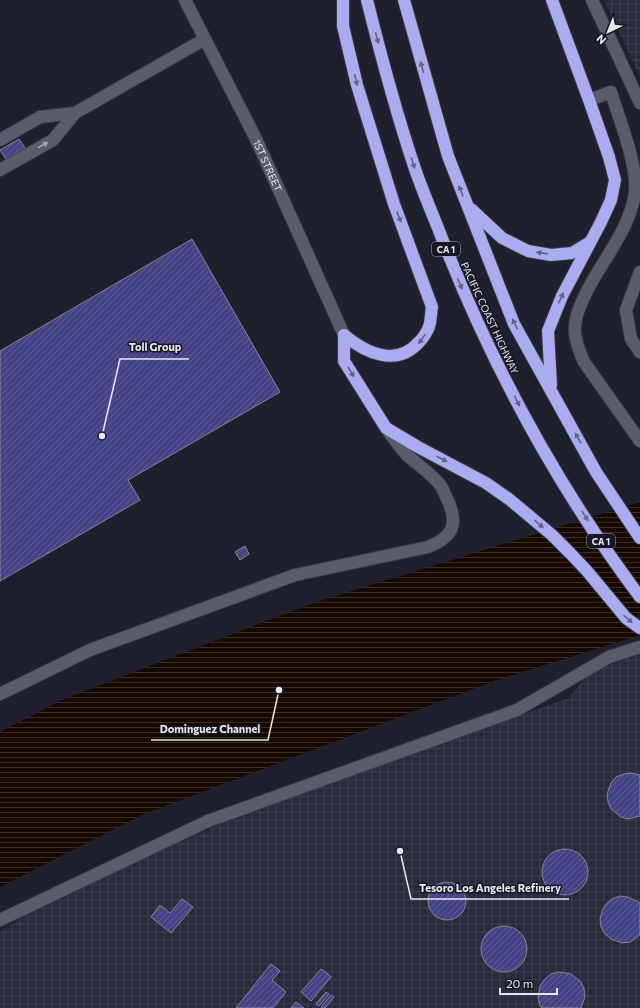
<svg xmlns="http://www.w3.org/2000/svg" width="640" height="1008" font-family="Commissioner,sans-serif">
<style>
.industrial{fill:url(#industrial-grid)}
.water{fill:url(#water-rules)}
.building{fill:url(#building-hatch);stroke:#848595}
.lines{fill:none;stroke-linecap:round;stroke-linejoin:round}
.minor-casing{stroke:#3a3a45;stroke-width:14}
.highway-casing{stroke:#3a3a45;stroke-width:14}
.minor{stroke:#5a5b6b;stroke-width:12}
.highway{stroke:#a9acef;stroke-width:12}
.oneway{fill:#606289}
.oneway2{fill:#a0a1ae}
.labels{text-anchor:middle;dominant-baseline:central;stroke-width:3;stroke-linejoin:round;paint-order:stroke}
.shield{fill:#161723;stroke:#a8a9b2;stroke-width:1}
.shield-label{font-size:9px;font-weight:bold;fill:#e6e7f0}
.street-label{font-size:10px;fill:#e6e7f0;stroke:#161723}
.leader{fill:none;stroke:#e6e7f0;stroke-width:1.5}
.callout-dot{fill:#e6e7f0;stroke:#161723;stroke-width:1.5}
.callout-label{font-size:11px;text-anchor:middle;font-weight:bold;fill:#e6e7f0;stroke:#161723;stroke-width:3;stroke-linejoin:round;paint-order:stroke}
</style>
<defs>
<pattern id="industrial-grid" width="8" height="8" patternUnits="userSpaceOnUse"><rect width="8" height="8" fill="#292a3c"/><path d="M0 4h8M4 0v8" fill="none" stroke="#3e3f4f"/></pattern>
<pattern id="water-rules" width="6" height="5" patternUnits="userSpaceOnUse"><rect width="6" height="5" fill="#170900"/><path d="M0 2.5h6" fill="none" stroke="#392d26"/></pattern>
<pattern id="building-hatch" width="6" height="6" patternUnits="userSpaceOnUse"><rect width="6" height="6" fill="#454285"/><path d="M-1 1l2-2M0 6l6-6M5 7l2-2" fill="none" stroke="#605d97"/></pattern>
</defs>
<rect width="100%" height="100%" fill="#1f202d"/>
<g class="industrial">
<polygon points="604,0 640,0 640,77"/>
<polygon points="640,653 640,1008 0,1008 0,932 45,901 273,801 569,698 587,674"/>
</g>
<polygon class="water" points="640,502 640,635 494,681 142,815 0,887 0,732 64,699 316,602"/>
<g class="building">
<polygon points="19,139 25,148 6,159 0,150"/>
<polygon points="192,239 280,392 128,480 140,500 0,581 0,351"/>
<polygon points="245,546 249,554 240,560 235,552"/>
<polygon points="631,773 640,775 640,816 628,819 621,817 611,809 608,802 607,794 611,783 616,777 624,774"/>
<circle cx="565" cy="872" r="23"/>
<circle cx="447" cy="901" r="19"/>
<polygon points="620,896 628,897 640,903 640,935 630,942 622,943 611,939 605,934 601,927 600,919 602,911 606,904 612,899"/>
<polygon points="182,899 193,907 171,933 151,917 160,905 170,913"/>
<circle cx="504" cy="949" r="23"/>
<polygon points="271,964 280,971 272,980 286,992 273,1008 236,1008"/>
<polygon points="321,969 328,974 331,977 311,1001 301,992"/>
<polygon points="559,972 571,974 581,982 584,989 585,997 581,1008 542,1008 540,1006 538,998 540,986 545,979 551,974"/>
<polygon points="326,992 329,994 319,1006 316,1004"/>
<polygon points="331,995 334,997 325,1008 323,1008 321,1007"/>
<polygon points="296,1002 304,1008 291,1008"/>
</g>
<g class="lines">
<g class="minor-casing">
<g id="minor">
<path id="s1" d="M185 0 256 139 344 335"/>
<polyline points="592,0 640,103"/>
<path d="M589 100 611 92C619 119 638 165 635 192 630 231 601 261 585 295 579 308 574 319 575 333 576 343 580 353 584 362L640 441"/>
<polyline points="0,140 40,117 75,113"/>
<polyline points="0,170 53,140 75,113 205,39"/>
<polyline points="640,272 626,310 631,339 640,352"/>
<path d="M0 694 90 650 295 575 428 547C450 538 459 527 449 503 446 497 444 491 441 486 432 474 418 465 407 455 399 447 393 437 386 428"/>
<polyline points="0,920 208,821 517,710 609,657 640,647"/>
</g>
</g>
<g class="highway-casing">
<g id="highway">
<path d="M343 0V26L357 85 394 204 432 307C431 312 431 318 430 323 429 329 424 337 420 341 397 368 366 353 344 335"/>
<path d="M367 0C381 56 396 112 414 166 421 187 430 208 438 228 488 358 556 485 640 597"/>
<polyline points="404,0 448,156 514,324 596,472 640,538"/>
<polyline points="471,209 502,238 528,251 551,255 572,253 590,242"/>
<polyline points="344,335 344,361 386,428 418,447 486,483 509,499 552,535 570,553 587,571 626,618 640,628"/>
<polyline points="551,385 548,331 562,296 601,222 611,200 615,180 609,157 589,100 552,0"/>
</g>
</g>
<use href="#minor" class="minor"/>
<use href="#highway" class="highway"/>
</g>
<defs><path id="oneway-solid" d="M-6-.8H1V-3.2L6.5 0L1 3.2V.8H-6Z"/></defs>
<g class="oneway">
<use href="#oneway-solid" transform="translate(377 38) rotate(75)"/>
<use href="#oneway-solid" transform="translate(422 67) rotate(-106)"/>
<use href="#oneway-solid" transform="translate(356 80) rotate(77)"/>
<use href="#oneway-solid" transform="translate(413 163) rotate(73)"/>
<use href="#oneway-solid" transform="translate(461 191) rotate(-111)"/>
<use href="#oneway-solid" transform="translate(399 217) rotate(69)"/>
<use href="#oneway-solid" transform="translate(542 253) rotate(-171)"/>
<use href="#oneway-solid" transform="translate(460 284) rotate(66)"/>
<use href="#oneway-solid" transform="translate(561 298) rotate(-66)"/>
<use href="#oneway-solid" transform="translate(515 324) rotate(-116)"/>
<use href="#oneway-solid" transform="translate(422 339) rotate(125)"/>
<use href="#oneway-solid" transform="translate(351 372) rotate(59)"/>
<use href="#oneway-solid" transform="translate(517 401) rotate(63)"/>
<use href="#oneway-solid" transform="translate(578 438) rotate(-119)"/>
<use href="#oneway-solid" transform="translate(442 459) rotate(27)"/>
<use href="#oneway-solid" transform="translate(585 516) rotate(57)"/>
<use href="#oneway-solid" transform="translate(539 524) rotate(40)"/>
<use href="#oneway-solid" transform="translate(628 619) rotate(41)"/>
</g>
<use class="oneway2" href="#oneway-solid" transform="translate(43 145) rotate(-29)"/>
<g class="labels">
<g class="shield">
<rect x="432" y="242" width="28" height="14" rx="3"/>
<rect x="587" y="534" width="28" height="14" rx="3"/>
</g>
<g class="shield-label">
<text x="446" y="249">CA 1</text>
<text x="601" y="541">CA 1</text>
</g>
<g class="street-label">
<text stroke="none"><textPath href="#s1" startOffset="185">1ST STREET</textPath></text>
<text transform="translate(490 318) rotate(65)">PACIFIC COAST HIGHWAY</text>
</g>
</g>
<path class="leader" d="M102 436L120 359H189M279 690L268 740H151M400 851L411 899H569"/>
<g class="callout-dot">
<circle cx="102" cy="436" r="4"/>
<circle cx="279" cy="690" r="4"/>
<circle cx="400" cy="851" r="4"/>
</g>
<g class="callout-label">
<text x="155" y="351">Toll Group</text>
<text x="210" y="733">Dominguez Channel</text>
<text x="490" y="892">Tesoro Los Angeles Refinery</text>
</g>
<g transform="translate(608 32) rotate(223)" stroke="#161723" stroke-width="3" paint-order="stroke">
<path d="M0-3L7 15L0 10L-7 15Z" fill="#e6e7f0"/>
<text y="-6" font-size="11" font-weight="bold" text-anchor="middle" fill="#e6e7f0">N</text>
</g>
<path d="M500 988v6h57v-6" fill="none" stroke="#e6e7f0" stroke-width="2"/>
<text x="506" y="988" font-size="12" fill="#e6e7f0" stroke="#161723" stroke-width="3" paint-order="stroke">20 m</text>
</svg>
